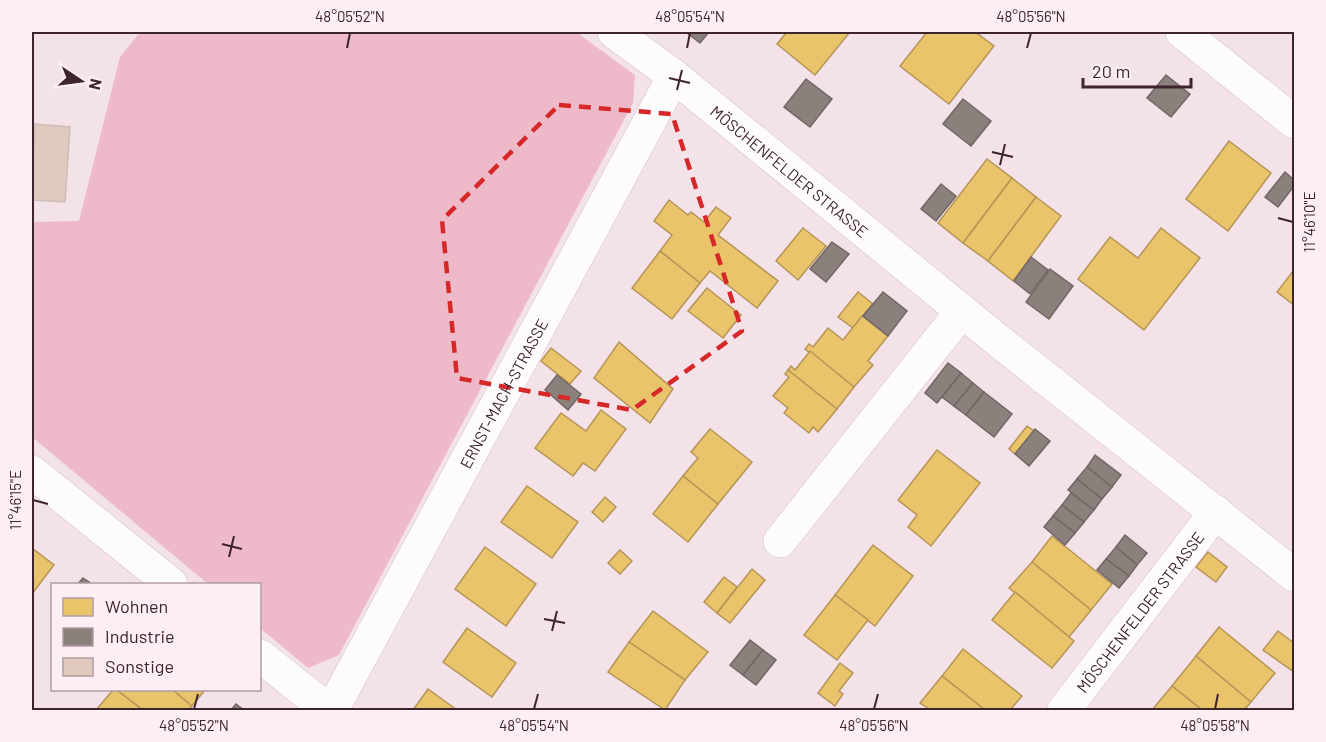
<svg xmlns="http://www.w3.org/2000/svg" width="1326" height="742" font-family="Barlow,sans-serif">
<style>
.green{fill:#eebaca}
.homes{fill:#e9c46a;stroke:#b69457;stroke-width:1.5}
.industry{fill:#8a817c;stroke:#736564;stroke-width:1.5}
.building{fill:#e0cac0;stroke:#cebcb7;stroke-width:1.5}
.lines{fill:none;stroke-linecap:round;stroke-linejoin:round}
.minor-casing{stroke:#d4c0c6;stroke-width:34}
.minor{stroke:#fdfbfc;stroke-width:33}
.marked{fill:none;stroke:#d62828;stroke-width:4.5;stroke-dasharray:12 8;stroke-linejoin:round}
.ticks{fill:none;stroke:#3e242c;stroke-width:2}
.labels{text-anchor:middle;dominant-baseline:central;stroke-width:6;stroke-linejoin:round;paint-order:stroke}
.street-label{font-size:16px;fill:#3e242c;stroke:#fceef2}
.neatline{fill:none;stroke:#3e242c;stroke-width:2}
.ticks-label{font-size:15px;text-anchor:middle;fill:#3e242c}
</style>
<rect width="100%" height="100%" fill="#f3e3e8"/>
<polygon class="green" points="140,32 576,32 635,75 633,103 339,655 308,668 260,628 260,584 208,584 32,437 32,222 79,221 120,57"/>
<g class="homes">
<polygon points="787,32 850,32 815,75 777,44"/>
<polygon points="927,32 975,32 994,46 949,104 900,66"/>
<polygon points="1229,141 1271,173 1228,231 1186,199"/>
<polygon points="987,159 1012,178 963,243 938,223"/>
<polygon points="1012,178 1036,197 988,261 963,243"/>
<polygon points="1036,197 1061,216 1013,281 988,261"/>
<polygon points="669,200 688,215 691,212 704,222 716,207 731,218 718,235 778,281 757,308 710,271 700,283 660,251 672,235 654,221"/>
<polygon points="803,228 826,246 798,280 776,261"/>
<polygon points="1161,228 1200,258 1144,330 1078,279 1110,237 1138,258"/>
<polygon points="660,251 700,283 672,319 632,288"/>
<polygon points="1294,270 1294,305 1277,292"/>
<polygon points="707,288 741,315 723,338 688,311"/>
<polygon points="858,292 873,304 853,328 838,317"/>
<polygon points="862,316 888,336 868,361 873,365 854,387 805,349 809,344 813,347 828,328 843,340"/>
<polygon points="619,342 673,389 650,423 594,378"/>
<polygon points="551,348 581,371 570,384 541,361"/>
<polygon points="810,351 854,387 837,409 788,370 791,366 795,370"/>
<polygon points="788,370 837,409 818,432 813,427 809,433 784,413 788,408 773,396 789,377 785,374"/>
<polygon points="601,410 626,429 595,471 583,463 573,476 535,448 561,413 586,431"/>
<polygon points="1027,426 1034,431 1015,454 1009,449"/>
<polygon points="710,429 752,462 718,504 683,476 698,458 691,452"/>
<polygon points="937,450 980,483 931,546 908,527 917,515 898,500"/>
<polygon points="683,476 718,504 688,542 653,514"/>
<polygon points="527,486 578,522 552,558 501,522"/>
<polygon points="605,497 616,507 603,522 592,512"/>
<polygon points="1052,536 1112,584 1091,610 1032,562"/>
<polygon points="873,545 913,576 875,626 835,595"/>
<polygon points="485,547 536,584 506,626 455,589"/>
<polygon points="32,548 54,565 32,594"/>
<polygon points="620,550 632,561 620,574 608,563"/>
<polygon points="1208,552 1227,567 1216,582 1196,567"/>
<polygon points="1032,562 1091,610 1069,637 1009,588"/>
<polygon points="752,569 765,580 730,623 717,613"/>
<polygon points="724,577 737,587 717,613 704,602"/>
<polygon points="1015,592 1074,641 1052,668 992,620"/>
<polygon points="835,595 868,620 837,660 804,635"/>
<polygon points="653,611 708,652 685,680 629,642"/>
<polygon points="1219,627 1275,673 1251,702 1196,656"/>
<polygon points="467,628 516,663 492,697 443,662"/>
<polygon points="1278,631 1294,643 1294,672 1263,650"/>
<polygon points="629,642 685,680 665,710 608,672"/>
<polygon points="963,649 1022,696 1010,710 985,710 942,676"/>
<polygon points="1196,656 1251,702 1244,710 1202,710 1172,686"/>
<polygon points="840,663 853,673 839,691 843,694 835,706 818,693"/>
<polygon points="942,676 985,710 930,710 926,707 920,703"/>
<polygon points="1172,686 1202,710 1152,710"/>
<polygon points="428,689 457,710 413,710"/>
<polygon points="113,690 117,690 143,710 96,710"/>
<polygon points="117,690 173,690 192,706 188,710 143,710"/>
<polygon points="173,690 205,690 192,706"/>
</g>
<g class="industry">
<polygon points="686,32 709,32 700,43"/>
<polygon points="1166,75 1190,94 1171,117 1147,98"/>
<polygon points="806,79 832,99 810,127 784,107"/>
<polygon points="963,99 991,121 971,146 943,124"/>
<polygon points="1285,172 1294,180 1294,186 1278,207 1265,197"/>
<polygon points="941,184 956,196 936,221 921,209"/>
<polygon points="832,242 849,254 826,282 810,269"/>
<polygon points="1031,257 1048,270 1030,294 1014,281"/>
<polygon points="1050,269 1073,286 1049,319 1026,302"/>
<polygon points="883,292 907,311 888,336 863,316"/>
<polygon points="948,363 961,373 937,403 925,393"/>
<polygon points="961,373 973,383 954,406 942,397"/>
<polygon points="557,375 581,394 568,410 545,390"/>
<polygon points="973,383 984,392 966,415 954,406"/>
<polygon points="984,392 1012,414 994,437 966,415"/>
<polygon points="1035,429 1050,441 1029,466 1015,454"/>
<polygon points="1095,455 1121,475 1112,487 1087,467"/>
<polygon points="1087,467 1112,487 1102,499 1077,479"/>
<polygon points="1077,479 1102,499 1094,510 1068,490"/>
<polygon points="1071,493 1094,510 1084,522 1062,505"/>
<polygon points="1062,505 1084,522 1075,533 1053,516"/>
<polygon points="1053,516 1075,533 1065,545 1044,527"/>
<polygon points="1125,535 1147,553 1137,565 1116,547"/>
<polygon points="1116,547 1137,565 1129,576 1106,559"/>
<polygon points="1106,559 1129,576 1119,588 1097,570"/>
<polygon points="83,578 92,584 78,584"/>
<polygon points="750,640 763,650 743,675 730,665"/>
<polygon points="763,650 776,660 756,685 743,675"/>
<polygon points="236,704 244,710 231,710"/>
</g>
<polygon class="building" points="35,124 70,127 65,202 32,200"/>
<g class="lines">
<g class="minor-casing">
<g id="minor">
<path id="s1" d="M614 32 674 76 995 338 1294 575"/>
<polyline points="1182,32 1294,122"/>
<polyline points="32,472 171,584"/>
<polyline points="780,541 962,311"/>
<polyline points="260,656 328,710"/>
<path id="s2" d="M332 710 674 76"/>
<path id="s3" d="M1064 710 1216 512"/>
</g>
</g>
<use href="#minor" class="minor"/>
</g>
<path class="marked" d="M559 105 672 114 742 331 632 410 457 378 442 220Z"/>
<path class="ticks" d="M347 48 350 33M687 48 690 33M1027 48 1031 33M669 78 690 83M677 90 682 70M992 152 1013 157M1000 165 1005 144M1278 218 1293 222M33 500 48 504M222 544 242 549M229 557 234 536M544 619 565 623M552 631 557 611M194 709 198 694M534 709 538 694M874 709 878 694M1215 709 1218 694"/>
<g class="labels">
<g class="street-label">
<text stroke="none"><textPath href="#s1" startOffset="224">MÖSCHENFELDER STRASSE</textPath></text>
<text stroke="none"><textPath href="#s2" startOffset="360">ERNST-MACH-STRASSE</textPath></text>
<text stroke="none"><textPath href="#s3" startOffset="124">MÖSCHENFELDER STRASSE</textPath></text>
</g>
</g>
<rect width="1326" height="742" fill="none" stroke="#fceef2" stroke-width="66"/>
<rect x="51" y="583" width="210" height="108" fill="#fceef2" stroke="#b09da3" stroke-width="1.5"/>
<rect x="63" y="598" width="30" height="18" fill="#e9c46a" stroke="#b09da3" stroke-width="1.5"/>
<text x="105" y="613" font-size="18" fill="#3e242c">Wohnen</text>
<rect x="63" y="628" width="30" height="18" fill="#8a817c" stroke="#b09da3" stroke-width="1.5"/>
<text x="105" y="643" font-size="18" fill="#3e242c">Industrie</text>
<rect x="63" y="658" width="30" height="18" fill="#e0cac0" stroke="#b09da3" stroke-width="1.5"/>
<text x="105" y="673" font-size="18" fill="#3e242c">Sonstige</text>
<g transform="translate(81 81) rotate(103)" stroke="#fceef2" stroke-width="4.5" paint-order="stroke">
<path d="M0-4.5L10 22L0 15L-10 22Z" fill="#3e242c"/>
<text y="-9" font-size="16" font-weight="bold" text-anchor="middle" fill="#3e242c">N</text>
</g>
<path d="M1083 78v9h108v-9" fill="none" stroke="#3e242c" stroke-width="3"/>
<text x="1092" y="78" font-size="18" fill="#3e242c" stroke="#fceef2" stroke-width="4.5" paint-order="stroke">20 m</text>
<rect x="33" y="33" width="1260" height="676" class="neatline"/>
<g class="ticks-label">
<text x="350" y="22">48°05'52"N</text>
<text x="690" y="22">48°05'54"N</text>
<text x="1031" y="22">48°05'56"N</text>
<text transform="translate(1310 222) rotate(-90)" y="5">11°46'10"E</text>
<text transform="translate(16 500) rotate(-90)" y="5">11°46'15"E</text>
<text x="194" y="731">48°05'52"N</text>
<text x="534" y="731">48°05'54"N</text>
<text x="874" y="731">48°05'56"N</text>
<text x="1215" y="731">48°05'58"N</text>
</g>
</svg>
